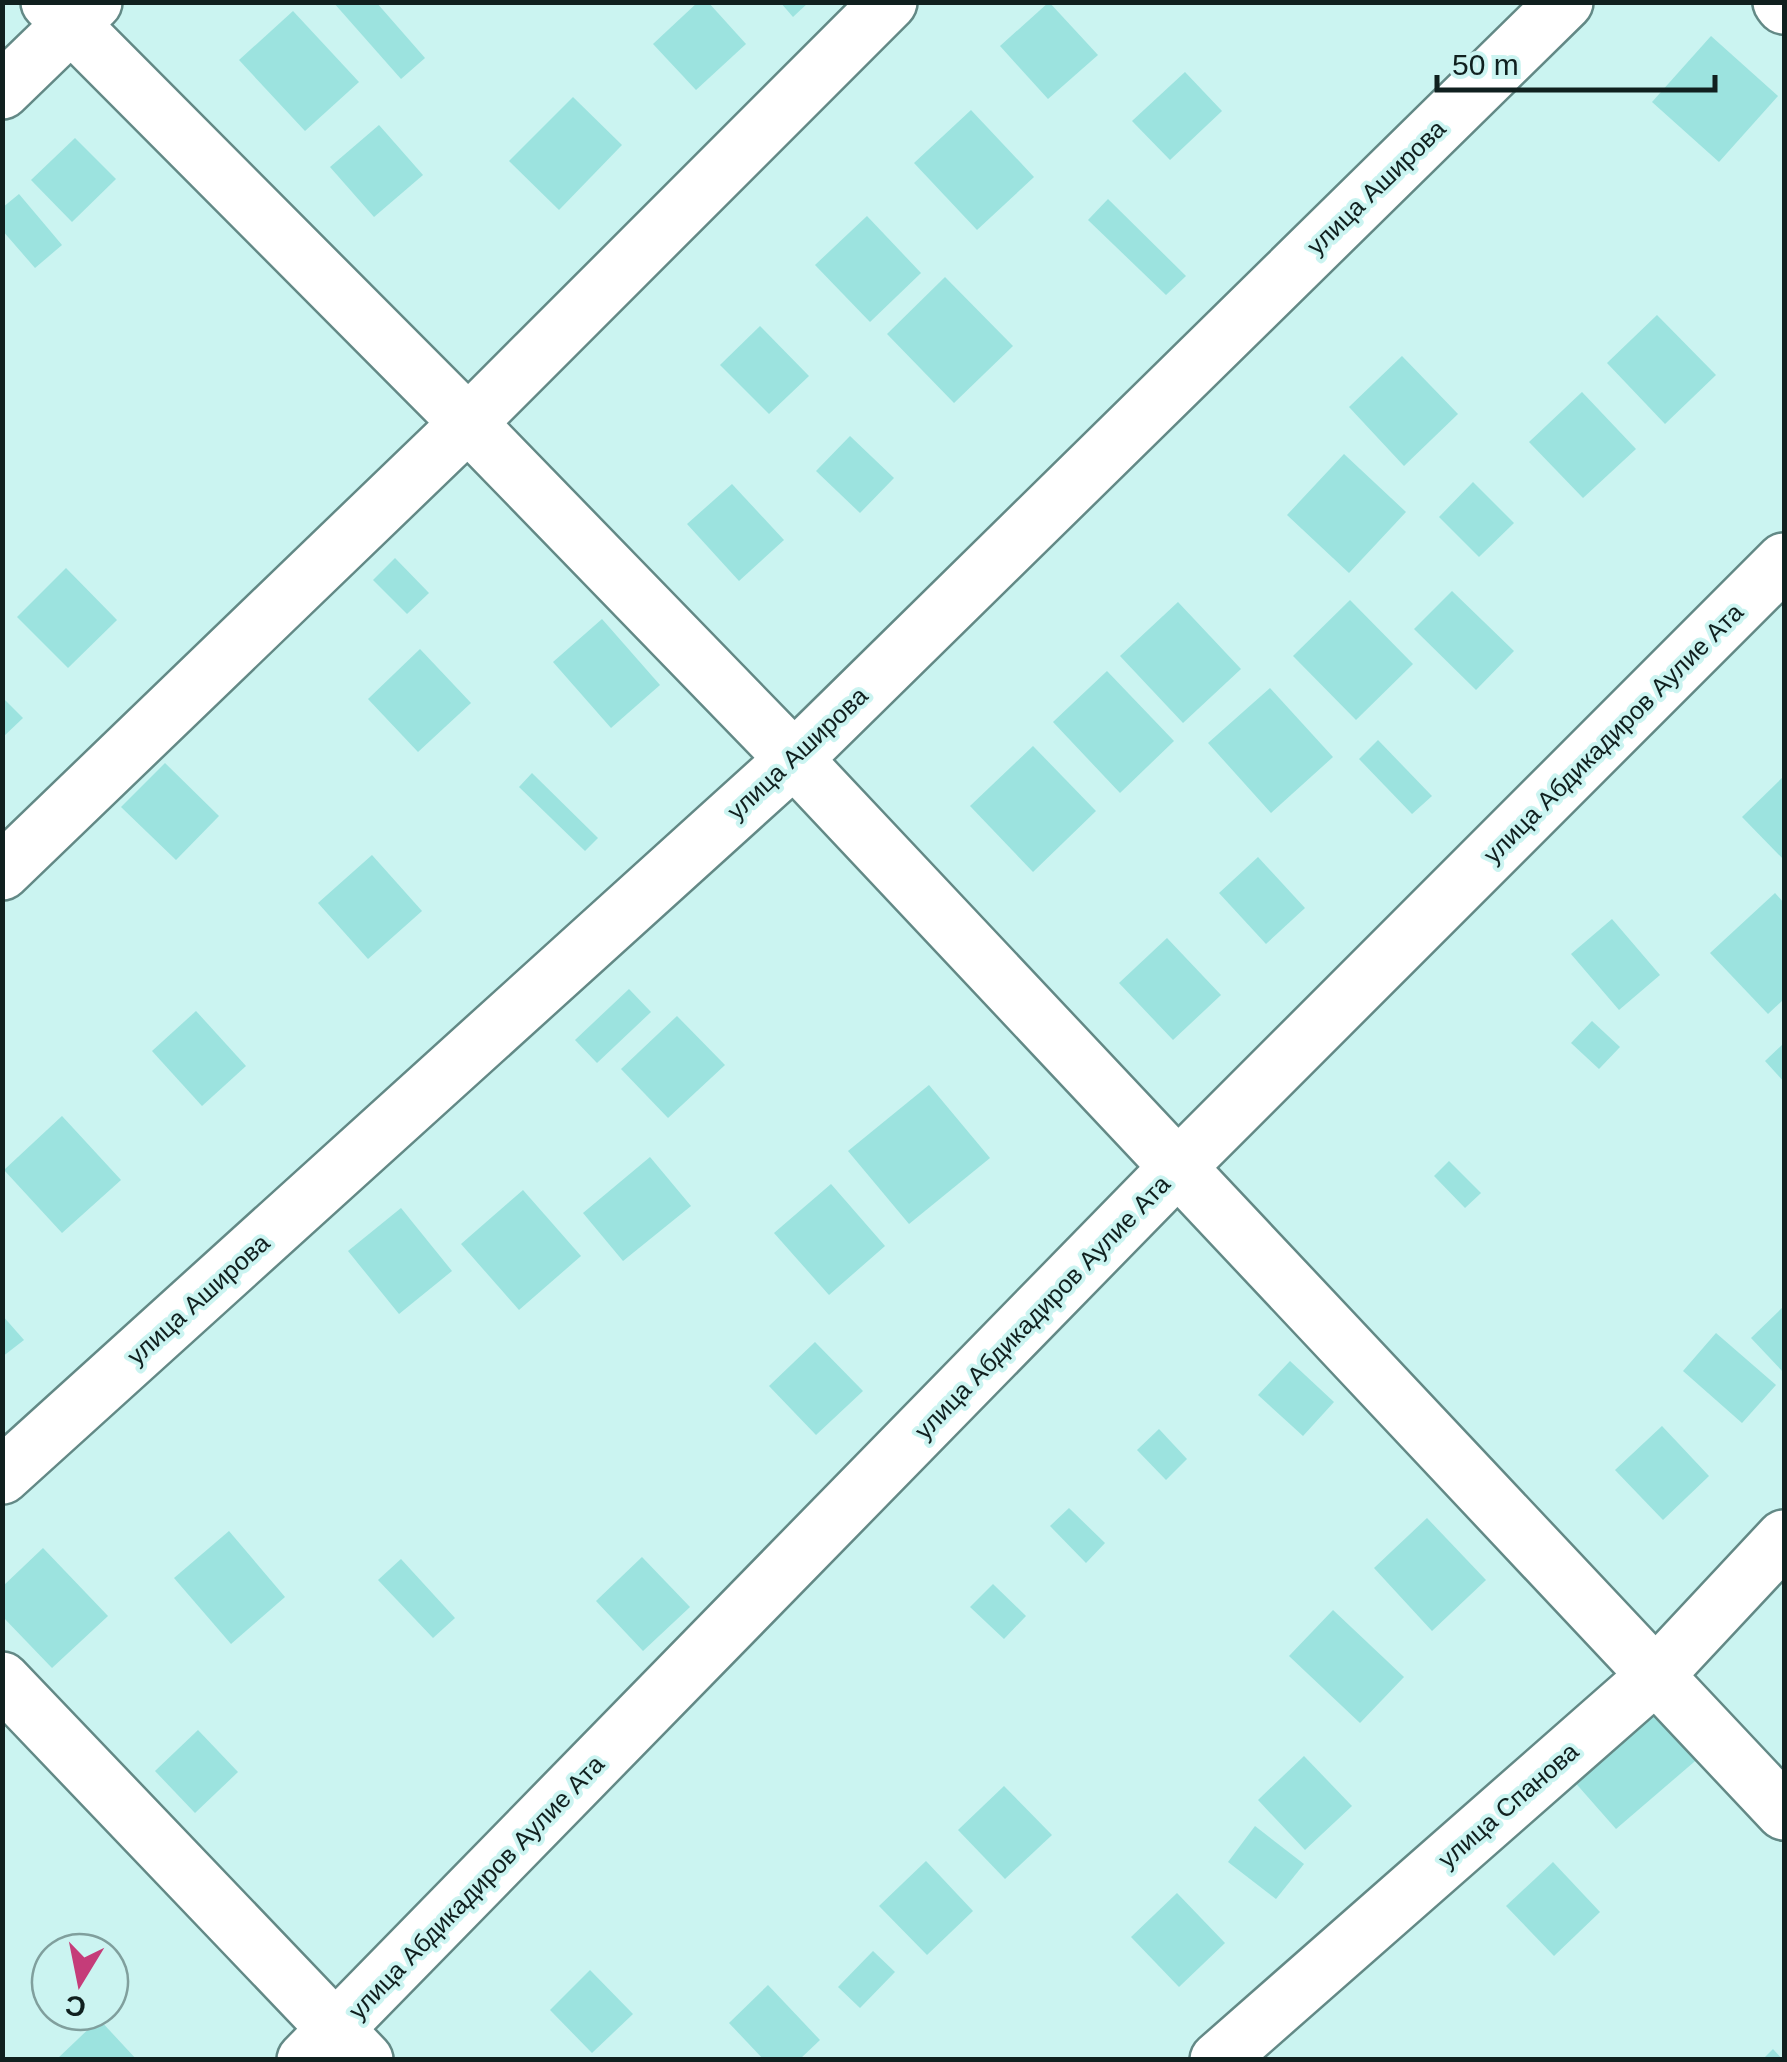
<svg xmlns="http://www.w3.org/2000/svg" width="1787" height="2062" font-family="Arial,sans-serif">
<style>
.building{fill:#9ce3df}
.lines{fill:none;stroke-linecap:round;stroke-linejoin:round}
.minor-casing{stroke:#638986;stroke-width:60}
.minor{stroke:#fff;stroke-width:55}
.labels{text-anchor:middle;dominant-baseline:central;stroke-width:8;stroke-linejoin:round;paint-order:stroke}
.street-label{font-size:25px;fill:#10201f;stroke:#cbf4f1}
</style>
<rect width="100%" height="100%" fill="#cbf4f1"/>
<g class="building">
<polygon points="333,2 376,2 425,58 401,79"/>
<polygon points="698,2 708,2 746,44 696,90 653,44"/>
<polygon points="780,2 809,2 793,17"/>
<polygon points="1049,2 1098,55 1048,99 1000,46"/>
<polygon points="293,11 359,82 305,131 239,60"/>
<polygon points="1711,36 1778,96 1719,162 1652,102"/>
<polygon points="1185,72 1222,111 1170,160 1132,121"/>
<polygon points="573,97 622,145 559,210 509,161"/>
<polygon points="971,110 1034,177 977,230 914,163"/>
<polygon points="379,125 423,175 374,217 330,167"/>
<polygon points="75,138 116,179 72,222 31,180"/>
<polygon points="19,194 62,245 35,268 2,230 2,208"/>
<polygon points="1108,199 1186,276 1166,295 1088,220"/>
<polygon points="867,216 921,273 870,322 815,265"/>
<polygon points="945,277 1013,346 954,403 887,334"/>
<polygon points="1657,315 1716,375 1665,424 1607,363"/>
<polygon points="760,326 809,376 769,414 720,365"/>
<polygon points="1402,356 1458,414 1404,466 1349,407"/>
<polygon points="1582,392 1636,449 1583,498 1529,442"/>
<polygon points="850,436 894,478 860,513 816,471"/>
<polygon points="1344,454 1406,512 1349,573 1287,515"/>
<polygon points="1473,482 1514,523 1479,557 1439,517"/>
<polygon points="732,484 784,540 739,581 687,524"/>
<polygon points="395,558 429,593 407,614 373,580"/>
<polygon points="66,568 117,620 68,668 17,617"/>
<polygon points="1452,591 1514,651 1476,690 1414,629"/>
<polygon points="1350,600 1413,664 1356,720 1293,656"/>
<polygon points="1178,602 1241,669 1183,723 1120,656"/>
<polygon points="602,619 660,685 611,728 553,662"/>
<polygon points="420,649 471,703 418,752 368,699"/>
<polygon points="1107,671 1174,741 1120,793 1053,722"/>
<polygon points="1270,688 1333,757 1271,813 1208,743"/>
<polygon points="2,697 23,718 2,738"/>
<polygon points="1378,740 1432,796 1412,814 1359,759"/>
<polygon points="1033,746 1096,811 1033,872 970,806"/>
<polygon points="165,763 219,816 176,860 121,807"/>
<polygon points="532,773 598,838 585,851 519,787"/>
<polygon points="1784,776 1784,860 1742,817"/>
<polygon points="372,855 422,911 368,959 318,903"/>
<polygon points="1258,857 1305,908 1266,944 1219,893"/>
<polygon points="1775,893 1784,903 1784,999 1768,1014 1710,953"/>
<polygon points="1612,919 1660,975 1619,1010 1571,954"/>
<polygon points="1167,938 1221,995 1173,1040 1119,983"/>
<polygon points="629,989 651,1012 597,1063 575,1040"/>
<polygon points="196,1011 246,1066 202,1106 152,1051"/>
<polygon points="677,1016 725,1065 668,1118 621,1069"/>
<polygon points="1592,1021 1620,1047 1599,1069 1571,1043"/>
<polygon points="1784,1043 1784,1082 1765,1061"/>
<polygon points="929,1085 990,1158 909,1224 848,1151"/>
<polygon points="62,1116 121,1180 62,1233 4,1170"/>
<polygon points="650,1157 691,1206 623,1261 583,1213"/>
<polygon points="1449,1161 1481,1193 1465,1208 1434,1176"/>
<polygon points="831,1184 885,1246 829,1295 774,1233"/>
<polygon points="523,1190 581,1256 519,1310 461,1244"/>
<polygon points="401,1208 452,1271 399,1314 348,1251"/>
<polygon points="1784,1306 1784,1373 1751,1338"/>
<polygon points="2,1315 24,1340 2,1357"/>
<polygon points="1716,1333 1776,1385 1742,1423 1683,1371"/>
<polygon points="815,1342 863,1391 816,1435 769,1386"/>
<polygon points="1290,1361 1334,1402 1303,1436 1258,1395"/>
<polygon points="1662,1426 1709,1476 1663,1520 1615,1470"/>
<polygon points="1159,1429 1187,1459 1166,1480 1137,1450"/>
<polygon points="1069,1508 1105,1543 1086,1563 1050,1526"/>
<polygon points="1427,1518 1486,1580 1432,1631 1374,1568"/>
<polygon points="229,1531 285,1597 231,1644 174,1578"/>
<polygon points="43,1548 108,1616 52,1668 2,1616 2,1587"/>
<polygon points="642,1557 690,1607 643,1651 596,1601"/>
<polygon points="401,1559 455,1618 433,1638 378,1580"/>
<polygon points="993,1584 1026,1616 1004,1639 970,1607"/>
<polygon points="1333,1610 1404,1677 1360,1723 1289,1656"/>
<polygon points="1658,1706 1701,1756 1616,1829 1572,1779"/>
<polygon points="198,1730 238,1772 195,1813 155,1771"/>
<polygon points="1304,1756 1352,1806 1305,1850 1258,1800"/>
<polygon points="1004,1786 1052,1835 1005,1879 958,1830"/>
<polygon points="1255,1826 1304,1864 1276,1899 1228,1862"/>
<polygon points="926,1861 973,1911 927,1955 879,1906"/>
<polygon points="1553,1862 1600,1912 1554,1956 1506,1906"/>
<polygon points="1177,1893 1225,1943 1179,1987 1131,1937"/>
<polygon points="873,1951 895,1972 860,2008 838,1987"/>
<polygon points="590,1970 633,2014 592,2053 550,2010"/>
<polygon points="768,1985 820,2040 799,2060 764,2060 729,2023"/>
<polygon points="99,2019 137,2060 56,2060"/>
<polygon points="1773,2049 1783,2060 1762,2060"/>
</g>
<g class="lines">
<g class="minor-casing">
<g id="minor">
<polyline points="49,2 468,423 794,759 1784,1812"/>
<polyline points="1781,2 1784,6"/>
<polyline points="2,91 94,2"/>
<polyline points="2,872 468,423 889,2"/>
<polyline points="2,1476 794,759 1565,2"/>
<polyline points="2,1680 365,2060"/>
<polyline points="305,2060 1178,1167 1784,561"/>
<polyline points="1218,2060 1655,1676 1784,1538"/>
</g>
</g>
<use href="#minor" class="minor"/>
</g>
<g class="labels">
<g class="street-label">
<text transform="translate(1376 187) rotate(-44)">улица Аширова</text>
<text transform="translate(1613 733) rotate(-45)">улица Абдикадиров Аулие Ата</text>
<text transform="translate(797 753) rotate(-43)">улица Аширова</text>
<text transform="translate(198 1299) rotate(-42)">улица Аширова</text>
<text transform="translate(1042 1307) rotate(-46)">улица Абдикадиров Аулие Ата</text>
<text transform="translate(1508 1805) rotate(-41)">улица Спанова</text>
<text transform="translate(476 1887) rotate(-46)">улица Абдикадиров Аулие Ата</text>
</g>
</g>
<rect width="1787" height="2062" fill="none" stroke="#10201f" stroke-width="10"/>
<g transform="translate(80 1982) rotate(190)"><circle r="48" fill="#cbf4f1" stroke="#809f9d" stroke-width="2.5"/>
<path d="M0-8L18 38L0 25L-18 38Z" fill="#c53c79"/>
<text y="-15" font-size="28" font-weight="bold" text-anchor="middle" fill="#10201f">С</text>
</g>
<path d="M1437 75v15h278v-15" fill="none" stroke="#10201f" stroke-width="5"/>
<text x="1452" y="75" font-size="30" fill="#10201f" stroke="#cbf4f1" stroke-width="8" paint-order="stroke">50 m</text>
</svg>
